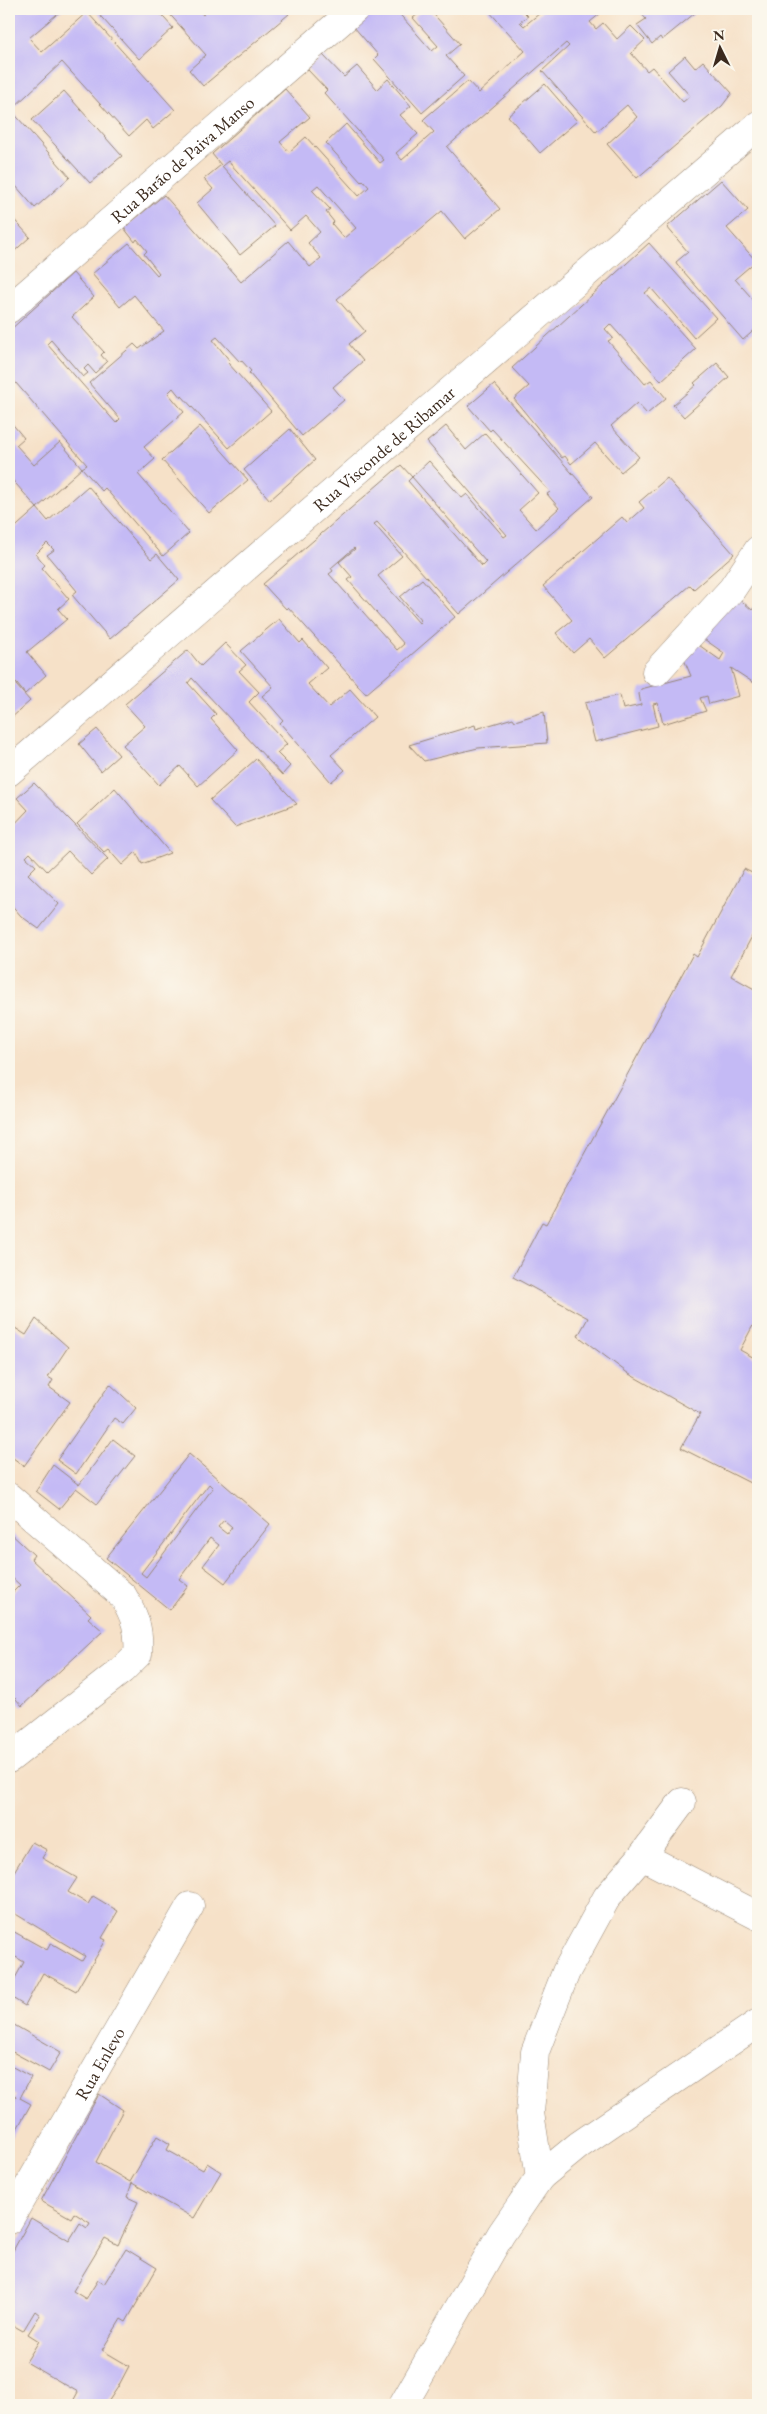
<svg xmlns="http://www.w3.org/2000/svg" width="767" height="2414" font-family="'EB Garamond',serif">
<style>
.building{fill:#c4baf5;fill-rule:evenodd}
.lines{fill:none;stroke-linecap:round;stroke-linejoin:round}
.minor-casing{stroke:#988673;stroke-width:29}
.minor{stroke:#fff;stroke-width:28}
.labels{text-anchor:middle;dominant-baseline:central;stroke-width:5;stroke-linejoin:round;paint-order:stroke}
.street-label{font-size:18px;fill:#3b2a1e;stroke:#fbf7ec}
</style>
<rect width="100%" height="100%" fill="#fbf7ec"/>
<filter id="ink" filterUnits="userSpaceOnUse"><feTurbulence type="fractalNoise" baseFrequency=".02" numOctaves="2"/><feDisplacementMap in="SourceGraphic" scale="10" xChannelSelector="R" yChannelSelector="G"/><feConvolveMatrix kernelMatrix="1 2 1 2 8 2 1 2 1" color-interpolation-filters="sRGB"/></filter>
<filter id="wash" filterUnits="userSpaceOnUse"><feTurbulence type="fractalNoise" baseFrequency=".0096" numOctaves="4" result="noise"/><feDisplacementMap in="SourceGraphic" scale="20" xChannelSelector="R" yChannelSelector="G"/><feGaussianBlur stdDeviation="1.12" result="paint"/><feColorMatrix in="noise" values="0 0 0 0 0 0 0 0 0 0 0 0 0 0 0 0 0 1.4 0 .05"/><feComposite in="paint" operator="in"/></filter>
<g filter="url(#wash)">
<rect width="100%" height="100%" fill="#f6e1c8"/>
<g id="blocks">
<g class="building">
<polygon points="9,9 63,9 29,38 42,52 87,12 175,110 153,129 146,120 129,136 62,62 11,110 70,177 35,208 9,178"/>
<polygon points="94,9 156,9 173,28 139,59"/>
<polygon points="165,9 198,9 203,15 207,11 205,9 284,9 289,14 203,86 189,70 206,55"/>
<polygon points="375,9 395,9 432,51 438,46 413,18 424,9 429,9 460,44 446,56 464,76 422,113 374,59 378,55 354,27"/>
<path d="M487 9H521L528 16 520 22 524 26 545 9H606L590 22 596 29 603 23 617 39 631 26 645 40 631 53 647 71 652 67 683 102 690 96 668 71 685 56 695 68 703 61 732 93 722 106 637 178 607 144 637 117 627 105 596 132 542 71 569 46 566 43 447 147 500 209 465 239 442 211 337 299 365 331 349 344 363 361 333 387 344 400 302 436 249 373 251 371 241 360 240 362 217 337 213 340 230 361 228 363 271 411 229 448 182 396 181 398 173 388 168 393 184 412 144 447 155 459 138 474 189 533 163 556 105 488 102 491 82 468 87 465 9 375 10 371 9 331 73 273 94 297 72 317 104 352 101 355 107 362 95 373 88 365 84 369 88 373 83 377 51 340 47 344 116 423 120 419 89 383 134 344 139 349 164 331 134 295 120 307 92 274 129 243 157 275 159 273 144 254 147 251 137 239 135 242 124 228 164 195 241 282 288 241 310 267 321 258 308 243 320 232 306 216 290 230 228 161 222 166 275 226 240 255 197 203 213 189 204 179 221 165 212 154 285 89 310 117 280 142 289 152 306 137 359 196 369 187 363 180 361 182 326 143 346 124 380 163 384 160 324 93 327 90 307 69 323 55 344 77 357 66 377 89 388 79 411 106 400 115 418 134 396 153 402 160 434 132 423 120 426 117 468 81 479 93 525 51ZM318 185 356 228 344 238 332 224 334 222 326 212 330 209 312 190Z"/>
<polygon points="637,9 700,9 662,40 660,37 652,44 637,25 646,19"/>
<polygon points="545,84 577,121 540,153 508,116"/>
<polygon points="64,91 122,156 90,183 32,120"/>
<polygon points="721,180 748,210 727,228 756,261 735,279 758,305 758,327 743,340 677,264 676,262 688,252 667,227"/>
<polygon points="9,214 30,237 9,256"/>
<polygon points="649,243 716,318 694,338 651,288 645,293 696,349 661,381 610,324 605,329 613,338 608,341 645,384 651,380 666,398 647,414 637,403 611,426 639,457 621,472 595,443 571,464 565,456 562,458 514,399 529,386 512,368"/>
<polygon points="717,363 729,377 684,417 673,405 696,385 694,383"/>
<path d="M494 384 593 497 459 614 377 522 374 524 402 556 378 576 419 623 421 621 400 597 422 579 455 617 366 694 288 607 286 609 263 584 401 465 412 477 429 461 462 498 467 494 504 537 507 535 427 442 446 426 466 450 485 433 538 493 519 510 536 529 559 508 547 494 550 492 492 429 490 431 468 406ZM412 477 486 562 482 566 408 481ZM354 548 355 549 339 562 352 577 348 580 404 644 397 650 329 574 333 571 331 568Z"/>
<polygon points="9,420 24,438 16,445 34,465 60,442 82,468 37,508 9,476"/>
<polygon points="200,426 248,480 209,513 162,460"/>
<polygon points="290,429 315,460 270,500 244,470"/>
<polygon points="667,478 734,554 694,589 690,585 605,658 589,639 573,653 556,633 572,620 543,586 622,517 627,523 644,508 639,502"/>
<polygon points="88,486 151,559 157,554 179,580 110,639 72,595 77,591 47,555 54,550 47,543 36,554 45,565 42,568 69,599 58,609 67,619 27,652 46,675 25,694 9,674 9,533 37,508 48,521"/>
<polygon points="735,595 752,610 758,603 758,678 754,683 731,668 739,696 709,704 707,696 700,698 706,711 663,724 658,703 653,704 658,726 595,742 585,703 620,695 623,709 641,705 639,694 641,689 691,676 683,657 696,643 720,660 724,653 701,637"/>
<polygon points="279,619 300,643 303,640 327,668 308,684 329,707 350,689 375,717 331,755 345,770 331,782 280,723 283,720 262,696 273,687 241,651"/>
<polygon points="225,643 246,665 239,671 259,692 249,702 287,744 277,753 290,766 282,775 192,678 188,683 216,714 211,719 238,750 198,786 180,766 159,785 123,745 145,726 125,704 188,650 201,666"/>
<polygon points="9,677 30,701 9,720"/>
<polygon points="544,712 547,743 478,748 424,761 409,745 475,725 476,729 513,718 515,721"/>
<polygon points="97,729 119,755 101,771 79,744"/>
<polygon points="256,759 297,804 235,827 210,800"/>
<polygon points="34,783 108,859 91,875 68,851 47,871 30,853 26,857 36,866 28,874 59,904 39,929 21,916 9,902 9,830 28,810 17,798"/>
<polygon points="115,788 170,853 142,864 136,852 122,865 108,849 104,852 77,824"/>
<polygon points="744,869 758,876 758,925 731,976 758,991 758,1316 740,1350 758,1360 758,1487 681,1448 700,1414 629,1374 578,1336 588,1318 513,1277 542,1222 546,1224 693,954 697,957"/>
<polygon points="36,1319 68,1347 48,1377 53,1380 49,1387 70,1402 24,1466 9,1455 9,1331 12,1326 26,1335"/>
<polygon points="110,1384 136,1408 123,1424 114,1418 76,1474 57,1460"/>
<polygon points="113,1439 135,1456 97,1504 76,1488 59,1509 36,1491 53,1465 79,1485"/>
<path d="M189 1454 270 1524 225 1583 203 1566 219 1545 210 1538 179 1579 188 1586 170 1610 106 1558ZM209 1484 213 1488 146 1577 141 1573ZM224 1520 232 1527 227 1534 218 1527Z"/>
<polygon points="9,1532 34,1555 31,1559 91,1615 88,1618 103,1631 22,1706 15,1698 9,1705 9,1596 20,1585 9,1575"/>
<polygon points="32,1842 47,1850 42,1858 77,1878 68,1892 88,1904 93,1896 118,1911 102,1938 106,1940 76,1991 43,1973 25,2006 9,1996 9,1989 24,1962 9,1953 9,1918 14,1921 9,1929 47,1950 51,1943 82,1961 85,1956 9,1910 9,1880"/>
<polygon points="9,2022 61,2052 49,2072 9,2050"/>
<polygon points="9,2065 31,2077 20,2098 31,2104 9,2143 9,2101 13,2103 16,2096 9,2092"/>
<polygon points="99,2094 123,2110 96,2162 130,2182 157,2136 170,2144 167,2150 203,2170 207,2163 221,2172 194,2218 132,2183 127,2197 138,2202 118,2245 105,2238 73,2291 86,2299 98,2280 104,2284 126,2249 157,2268 126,2322 121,2319 102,2350 129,2366 118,2387 106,2405 71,2405 78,2392 26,2362 39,2341 28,2334 40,2315 35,2311 23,2331 9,2323 9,2258 31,2218 69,2241 80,2223 87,2228 90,2223 74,2213 71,2218 41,2201"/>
</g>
</g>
</g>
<g filter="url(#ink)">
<use href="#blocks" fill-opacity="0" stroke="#988673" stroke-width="1"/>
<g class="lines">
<g class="minor-casing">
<g id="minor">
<path id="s1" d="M9 309 355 9"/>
<polyline points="656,672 732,589 758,550"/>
<path id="s2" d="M9 772 758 125"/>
<path d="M9 1497 123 1596C135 1616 140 1631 138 1654L122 1670 9 1759"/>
<polyline points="682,1802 642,1856 607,1897 566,1972 535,2052 530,2113 540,2177 579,2145 758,2023"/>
<polyline points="642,1856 758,1916"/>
<path id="s3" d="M9 2220 190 1906"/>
<polyline points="403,2405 501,2234 540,2177"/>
</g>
</g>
<use href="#minor" class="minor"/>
</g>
</g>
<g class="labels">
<g class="street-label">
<text stroke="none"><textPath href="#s1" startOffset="229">Rua Barão de Paiva Manso</textPath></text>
<text stroke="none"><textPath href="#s2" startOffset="495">Rua Visconde de Ribamar</textPath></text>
<text stroke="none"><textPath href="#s3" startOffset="181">Rua Enlevo</textPath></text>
</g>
</g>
<rect width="767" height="2414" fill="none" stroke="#fbf7ec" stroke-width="30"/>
<g transform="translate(720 48) rotate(355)" stroke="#fbf7ec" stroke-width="4" paint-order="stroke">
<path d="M0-4L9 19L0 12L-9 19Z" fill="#3b2a1e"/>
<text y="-8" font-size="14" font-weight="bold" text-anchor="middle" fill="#3b2a1e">N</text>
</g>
</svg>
